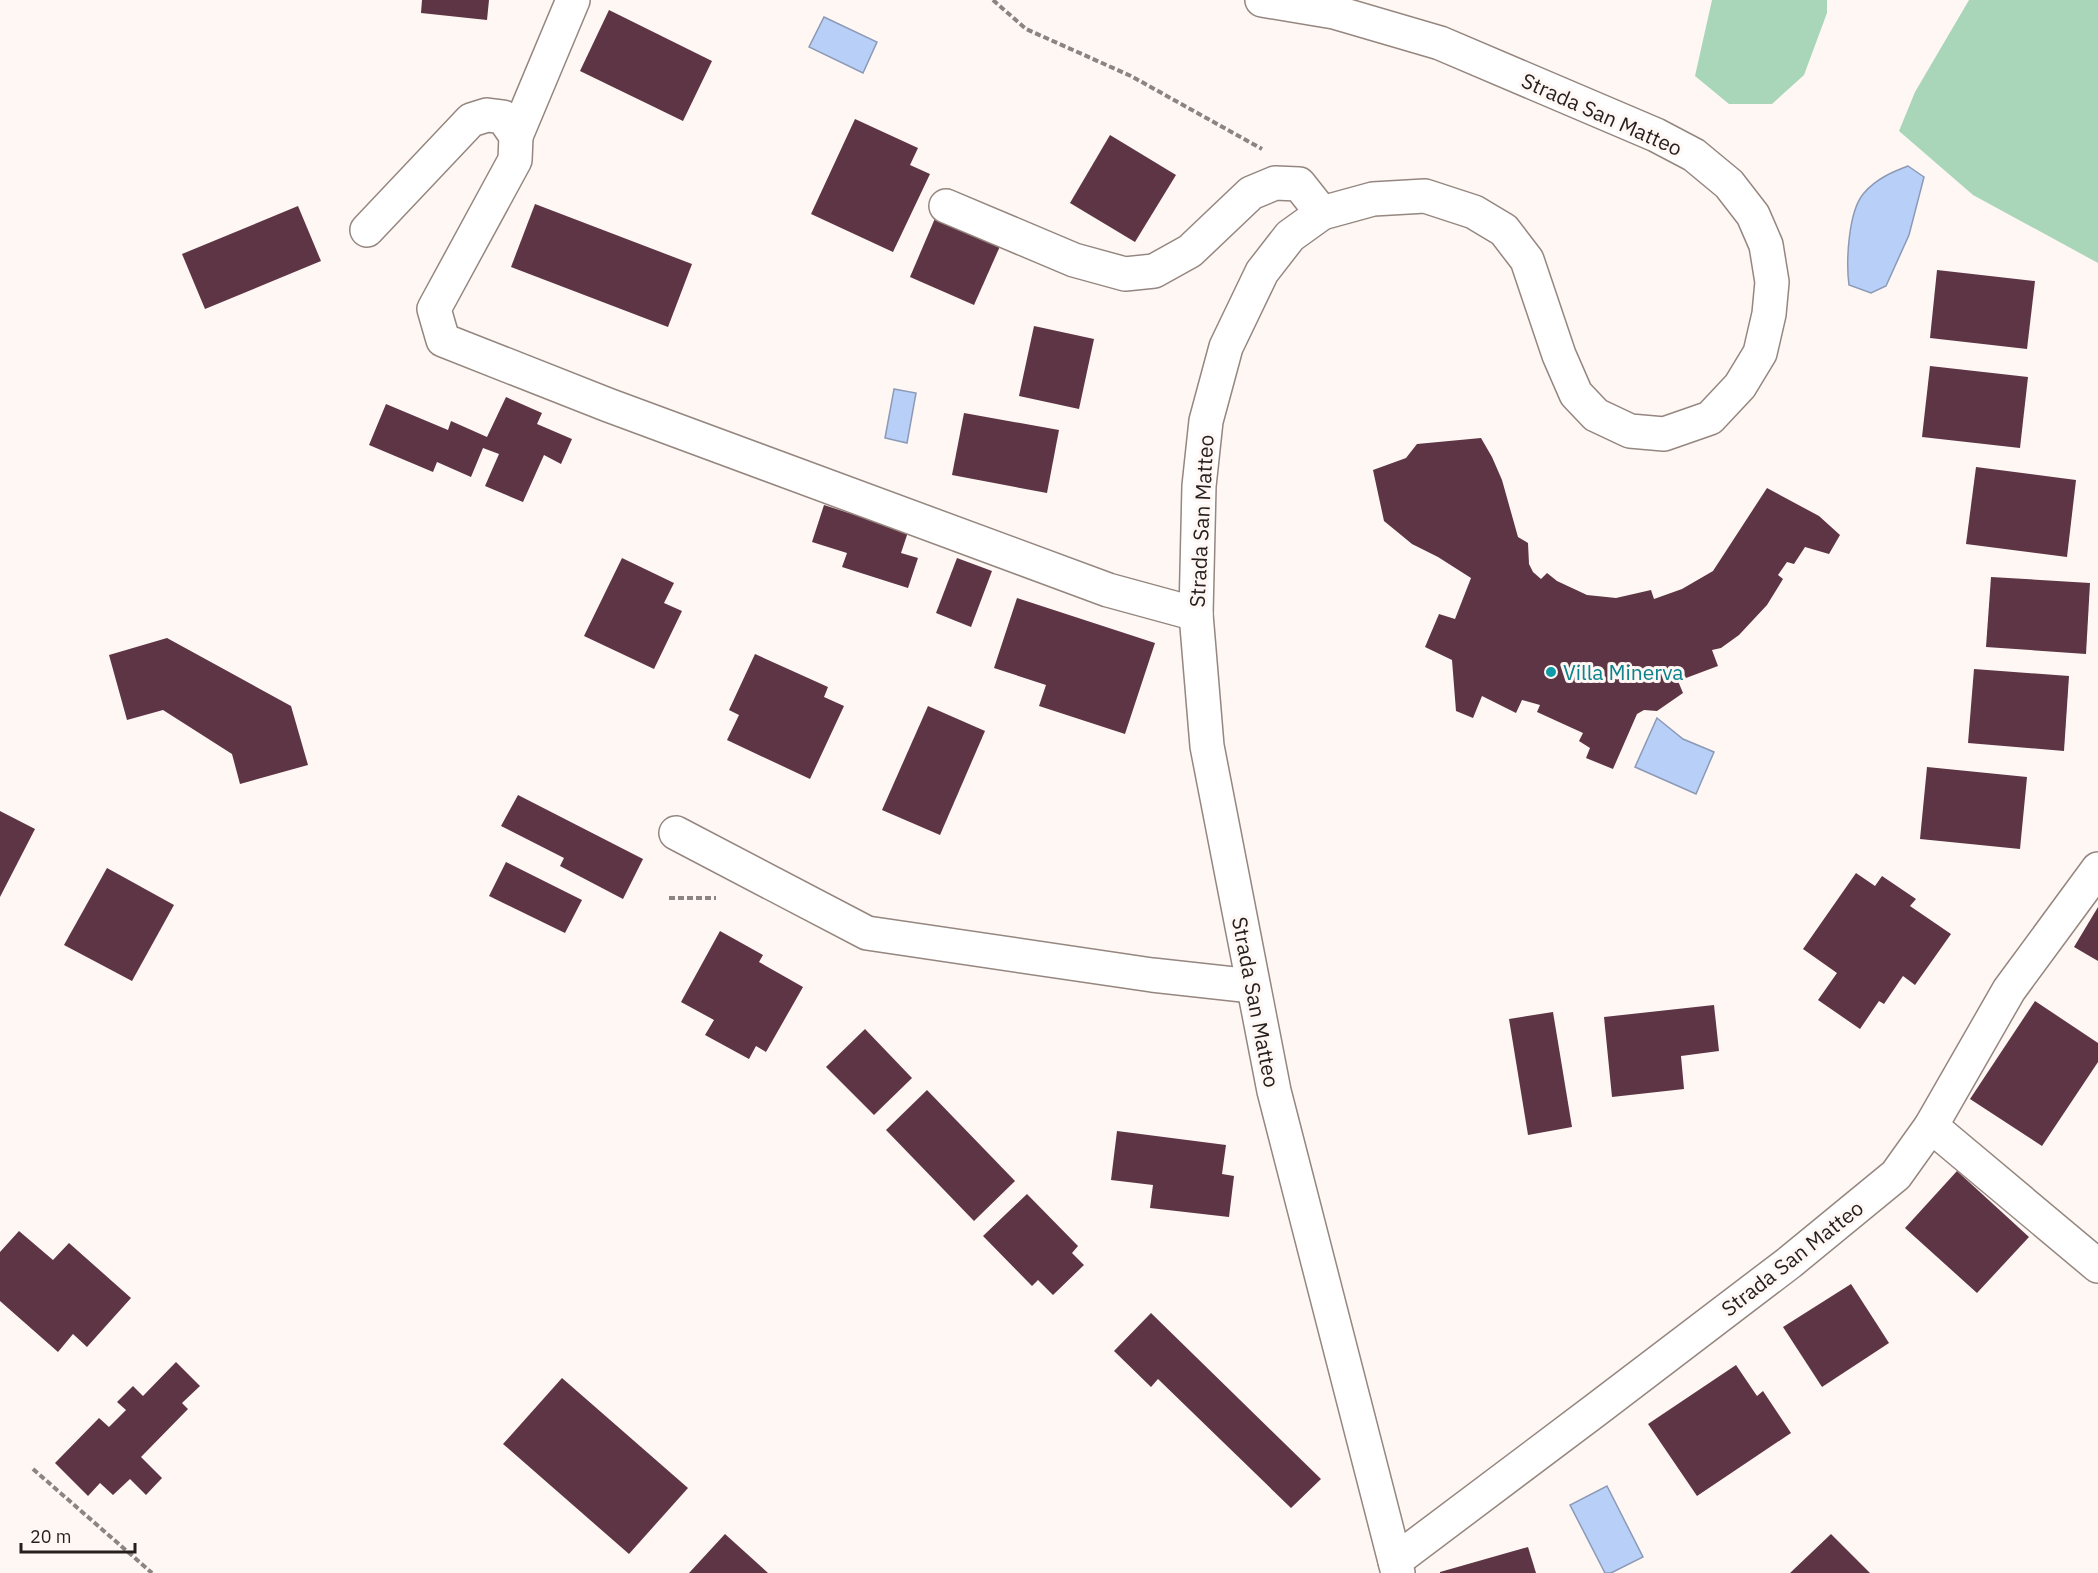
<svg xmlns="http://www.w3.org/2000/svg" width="2098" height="1573" font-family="'IBM Plex Sans',sans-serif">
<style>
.green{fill:#a9d5b9}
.water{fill:#b8cff8;stroke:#8c9ab6;stroke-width:1.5}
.building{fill:#5e3545}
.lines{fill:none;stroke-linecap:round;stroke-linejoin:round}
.minor-casing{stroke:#95867f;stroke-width:36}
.path{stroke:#8b8482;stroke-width:4;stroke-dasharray:6 3;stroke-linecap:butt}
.minor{stroke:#fff;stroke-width:33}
.culture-dot{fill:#0f9aa8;stroke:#fef7f4;stroke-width:2}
.labels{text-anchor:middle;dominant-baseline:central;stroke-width:6;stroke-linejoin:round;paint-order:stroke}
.street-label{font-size:21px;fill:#241e1c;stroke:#fef7f4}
.culture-label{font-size:21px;fill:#0d838f;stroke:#fef7f4;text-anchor:start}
</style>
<rect width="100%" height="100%" fill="#fef7f4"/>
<g class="green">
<polygon points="1712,0 1827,0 1827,13 1804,75 1772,104 1729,104 1695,76"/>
<polygon points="1969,0 2098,0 2098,263 1973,195 1899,131 1915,92"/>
</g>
<g class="water">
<polygon points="824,17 877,42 863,73 809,47"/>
<path d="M1908 166 1924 177 1909 235 1886 286 1871 293 1849 285C1846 262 1848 211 1864 193 1876 179 1892 172 1908 166Z"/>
<polygon points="894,389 916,393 907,443 885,438"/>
<polygon points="1657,718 1683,739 1714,752 1696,794 1635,767"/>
<polygon points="1607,1486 1643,1557 1611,1573 1605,1573 1570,1505"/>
</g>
<g class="building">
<polygon points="422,0 489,0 487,20 421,13"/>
<polygon points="609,10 712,61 683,121 580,71"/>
<polygon points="855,119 918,148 910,165 930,174 893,252 811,214"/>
<polygon points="1110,135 1176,175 1135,242 1070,203"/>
<polygon points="535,204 692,264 668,327 511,267"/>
<polygon points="298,206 321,261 205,309 182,254"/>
<polygon points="936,216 1001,244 974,305 910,277"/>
<polygon points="1937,270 2035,281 2027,349 1930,338"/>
<polygon points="1034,326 1094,339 1079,409 1019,396"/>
<polygon points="1930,366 2028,377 2020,448 1922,437"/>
<polygon points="506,397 542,413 537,424 572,439 561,464 544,455 523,502 485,486 499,454 483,448 471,477 437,462 433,472 369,445 386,404 448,430 451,421 487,437"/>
<polygon points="964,413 1059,430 1047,493 952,475"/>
<polygon points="1481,438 1492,457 1502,480 1518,537 1528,543 1529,564 1533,572 1541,579 1547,573 1557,581 1587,595 1616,598 1651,590 1654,599 1682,589 1713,571 1767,488 1819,516 1840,535 1829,554 1805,547 1794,564 1787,562 1778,575 1783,579 1767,605 1739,635 1721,648 1712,650 1718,666 1678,681 1683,693 1657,711 1644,710 1637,714 1613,769 1586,758 1590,748 1579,741 1583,733 1537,712 1540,705 1522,700 1516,713 1482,696 1473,718 1456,711 1452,660 1425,647 1439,614 1455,619 1471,578 1438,557 1412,544 1384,521 1373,470 1406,458 1417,444"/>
<polygon points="1976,467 2076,480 2067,557 1966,544"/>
<polygon points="824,505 908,532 901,553 918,558 908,588 842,567 847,553 812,542"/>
<polygon points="622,558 674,583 664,603 682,611 654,669 584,636"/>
<polygon points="957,558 992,571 971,627 936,613"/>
<polygon points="1991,577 2090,583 2086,654 1986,647"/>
<polygon points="1017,598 1155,643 1125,734 1039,706 1046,685 994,668"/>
<polygon points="167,638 291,706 308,765 240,784 232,754 163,710 127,720 109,655"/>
<polygon points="755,654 828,687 824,697 844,706 810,779 727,740 739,715 729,710"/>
<polygon points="1974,669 2069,676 2064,751 1968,743"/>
<polygon points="928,706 985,731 940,835 882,810"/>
<polygon points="1927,767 2027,777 2020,849 1920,839"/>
<polygon points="518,795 643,859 623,899 560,866 564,858 501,826"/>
<polygon points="0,811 35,829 0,897"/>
<polygon points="506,862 582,900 565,933 489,896"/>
<polygon points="107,868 174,905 132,981 64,945"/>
<polygon points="1856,873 1875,886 1882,876 1916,899 1910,906 1951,934 1915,985 1903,976 1884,1004 1879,1001 1860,1029 1818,1000 1837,973 1803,949"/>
<polygon points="2098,907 2098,961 2074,947"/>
<polygon points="720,931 763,955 759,962 803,987 766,1052 756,1046 749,1059 705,1035 714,1020 681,1002"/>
<polygon points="2035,1001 2098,1043 2098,1062 2042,1146 1970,1099"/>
<polygon points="1714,1005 1719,1051 1681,1056 1684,1089 1612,1097 1604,1017"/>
<polygon points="1553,1012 1572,1127 1528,1135 1509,1019"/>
<polygon points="865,1029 912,1078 874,1115 826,1067"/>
<polygon points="927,1090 1015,1181 974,1221 886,1130"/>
<polygon points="1117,1131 1226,1145 1222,1174 1234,1176 1229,1217 1150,1208 1153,1185 1111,1180"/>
<polygon points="1957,1171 2029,1237 1977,1293 1905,1228"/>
<polygon points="1027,1194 1078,1246 1072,1253 1084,1265 1053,1295 1038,1280 1032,1286 983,1236"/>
<polygon points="19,1231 53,1260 69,1243 131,1298 87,1347 73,1334 58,1352 0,1301 0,1252"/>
<polygon points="1851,1284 1889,1343 1822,1387 1783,1327"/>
<polygon points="1151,1313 1321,1479 1291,1508 1158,1379 1151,1387 1114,1351"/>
<polygon points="176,1362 200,1386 182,1403 188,1409 141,1457 162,1478 146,1495 130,1479 113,1495 100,1483 88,1496 55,1463 99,1418 109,1427 126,1410 117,1402 133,1386 143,1396"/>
<polygon points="1736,1365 1757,1396 1763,1391 1791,1433 1697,1496 1648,1424"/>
<polygon points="562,1378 688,1488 629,1554 503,1444"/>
<polygon points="725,1534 768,1573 689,1573"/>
<polygon points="1831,1534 1870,1573 1790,1573"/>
<polygon points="1528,1547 1536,1573 1440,1573 1440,1572"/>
</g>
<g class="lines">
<g class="minor-casing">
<g id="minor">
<polyline points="1262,0 1334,12 1440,43 1656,135 1694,155 1729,184 1753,215 1766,245 1772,282 1769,314 1760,353 1740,386 1710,418 1664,434 1630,431 1596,415 1576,394 1559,355 1527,260 1504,230 1474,212 1425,196 1373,199 1322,213 1290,236 1262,272 1226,347 1206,421 1199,486 1196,614 1207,746 1274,1091 1398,1573"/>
<polyline points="516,136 573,0"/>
<polyline points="946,206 1074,260 1125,274 1154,271 1190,251 1251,193 1275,183 1299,184 1322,213"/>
<polyline points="367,230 471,120 487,115 503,117 516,136 515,160 434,309 443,340 608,405 1108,590 1196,614"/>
<polyline points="676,833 867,933 1152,975 1252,986"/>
<polyline points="1931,1126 2098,1266"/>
<polyline points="1395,1561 1597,1409 1790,1262 1896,1175 1931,1126 2009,990 2098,869"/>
</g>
</g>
<g class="path">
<polyline points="993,0 1026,29 1131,76 1262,149"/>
<polyline points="669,898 716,898"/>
<polyline points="33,1469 152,1573"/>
</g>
<use href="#minor" class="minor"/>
</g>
<circle class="culture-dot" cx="1551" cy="672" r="6"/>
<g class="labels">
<g class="street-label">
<text transform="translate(1602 114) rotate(24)">Strada San Matteo</text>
<text transform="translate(1201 521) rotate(-87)">Strada San Matteo</text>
<text transform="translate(1256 1002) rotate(79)">Strada San Matteo</text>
<text transform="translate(1792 1258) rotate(-38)">Strada San Matteo</text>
</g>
<g class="culture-label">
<text x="1563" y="672">Villa Minerva</text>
</g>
</g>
<path d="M21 1543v9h114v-9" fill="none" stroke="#241e1c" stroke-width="3"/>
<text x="30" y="1543" font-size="18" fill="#241e1c" stroke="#fef7f4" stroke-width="4.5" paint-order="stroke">20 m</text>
</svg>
